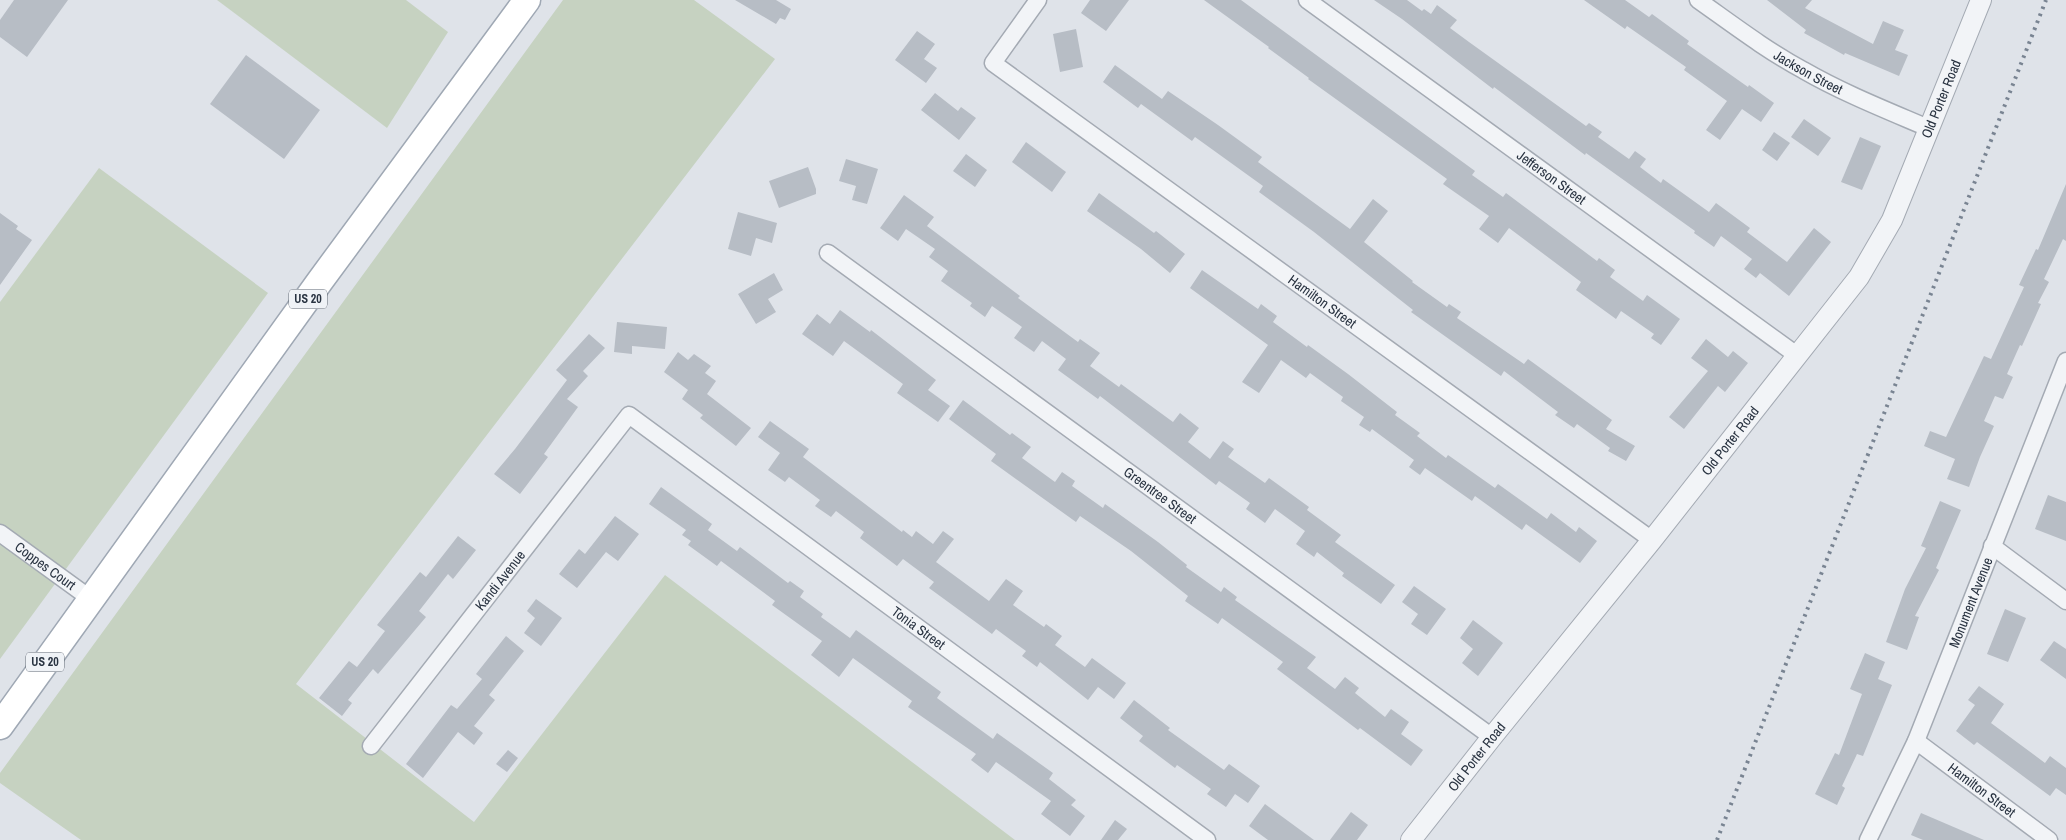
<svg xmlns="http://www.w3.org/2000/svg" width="2066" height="840" font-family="'Archivo Narrow',sans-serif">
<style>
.green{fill:#c6d2c1}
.building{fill:#b7bdc5}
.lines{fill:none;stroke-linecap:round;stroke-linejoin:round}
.minor-casing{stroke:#a4aab3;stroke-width:19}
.tertiary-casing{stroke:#a4aab3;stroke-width:22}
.primary-casing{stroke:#9fa8b4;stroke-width:29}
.minor{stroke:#f2f4f7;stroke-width:16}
.tertiary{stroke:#f2f4f7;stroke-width:20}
.primary{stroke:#fff;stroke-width:26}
.rail{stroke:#798492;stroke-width:4;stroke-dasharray:2.5 5;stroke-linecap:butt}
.labels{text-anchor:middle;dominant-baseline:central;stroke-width:4;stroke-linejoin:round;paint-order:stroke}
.shield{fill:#eff2f6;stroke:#646c77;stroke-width:1}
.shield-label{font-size:12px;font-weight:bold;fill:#283240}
.street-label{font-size:14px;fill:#283240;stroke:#eff2f6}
</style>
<rect width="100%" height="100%" fill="#dfe3e9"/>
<g class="green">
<polygon points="217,0 406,0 448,32 387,128"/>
<polygon points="563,0 694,0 775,59 296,684 474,822 665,575 1015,840 81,840 0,783 0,773"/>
<polygon points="99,168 268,293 0,659 0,302"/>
</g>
<g class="building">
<polygon points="14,0 68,0 27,57 0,37 0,20"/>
<polygon points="735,0 776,0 791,9 785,20 780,18 776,24"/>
<polygon points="1090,0 1129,0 1106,31 1081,13"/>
<polygon points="1204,0 1241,0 1475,171 1472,175 1503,197 1506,193 1597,261 1599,258 1615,270 1610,277 1643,301 1647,295 1680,319 1661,345 1651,338 1654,334 1621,311 1616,319 1576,290 1581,282 1509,228 1498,243 1479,229 1489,216 1443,184 1447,179 1308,79 1309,78 1268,48 1269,47"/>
<polygon points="1374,0 1407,0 1422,11 1424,9 1431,14 1437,5 1457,20 1450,28 1469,42 1586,126 1589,123 1602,132 1598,137 1629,159 1635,151 1646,159 1640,167 1661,183 1663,179 1709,212 1716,203 1750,228 1747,232 1787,262 1814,228 1831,242 1789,296 1760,273 1756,278 1744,269 1752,259 1721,236 1714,247 1694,233 1695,231 1586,153 1585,155 1494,87 1493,89 1402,19"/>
<polygon points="1584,0 1625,0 1649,17 1652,14 1689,41 1687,44 1748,87 1749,85 1774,103 1761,122 1742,109 1720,140 1706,130 1727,101 1684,70 1686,67 1627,26 1625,29"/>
<polygon points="1767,0 1812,0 1805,8 1873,44 1883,21 1904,30 1895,50 1908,55 1899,76 1845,53 1844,55 1804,33 1806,30"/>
<polygon points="1076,29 1083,67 1060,72 1053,34"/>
<polygon points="917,31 935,44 924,59 937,68 926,83 895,60"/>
<polygon points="246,55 320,110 284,159 210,104"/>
<polygon points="1115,65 1162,99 1168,91 1218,125 1262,157 1258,162 1350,229 1373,199 1388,211 1364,242 1413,281 1412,282 1447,307 1449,304 1461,312 1457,318 1524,364 1528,359 1612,420 1606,429 1635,446 1626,461 1608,451 1610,448 1577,424 1574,428 1555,415 1558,412 1504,371 1501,376 1411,312 1413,310 1314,232 1259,192 1263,186 1195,137 1192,141 1141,104 1138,108 1103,82"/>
<polygon points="935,93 958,111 961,107 976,118 959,140 921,110"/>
<polygon points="1804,119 1831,138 1818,156 1791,137"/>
<polygon points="1774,132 1790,143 1777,161 1762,150"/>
<polygon points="1860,137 1881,146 1862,190 1841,182"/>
<polygon points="1026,142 1066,172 1052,192 1012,162"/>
<polygon points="966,154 987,170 975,187 953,171"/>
<polygon points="846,159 878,169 867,204 852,200 856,186 839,181"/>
<polygon points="808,167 816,189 816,194 779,208 769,181"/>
<polygon points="2066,184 2066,241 2063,239 2044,279 2049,282 2038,303 2041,304 2022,346 2020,345 2007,374 2013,377 2003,399 1995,396 1984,421 1994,426 1980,457 1969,487 1947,479 1955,459 1924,446 1930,431 1946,437 1984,356 1991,359 2024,287 2019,285 2036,249 2038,250"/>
<polygon points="1099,193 1154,233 1156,231 1185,254 1170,273 1141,249 1087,211"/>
<polygon points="904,195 934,217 927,226 1020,296 1018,298 1078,342 1080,339 1100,353 1090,366 1119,387 1121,384 1173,422 1180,413 1199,428 1188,442 1210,459 1223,441 1234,449 1228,457 1265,483 1269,478 1309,507 1307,510 1341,535 1335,542 1395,585 1381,604 1342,576 1344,573 1317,552 1314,557 1296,544 1305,531 1275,509 1265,523 1246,509 1250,503 1219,481 1216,485 1100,396 1098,399 1058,370 1066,359 1042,341 1034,352 1014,338 1022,327 992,306 985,317 970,306 972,303 941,281 948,271 929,257 935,249 906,229 898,241 880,228"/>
<polygon points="738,212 777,223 772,243 756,238 751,256 728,249"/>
<polygon points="0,213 18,226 16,229 32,240 0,285"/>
<polygon points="1202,270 1258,309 1261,304 1277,316 1273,322 1307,347 1308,345 1348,374 1397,412 1395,415 1420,433 1417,436 1446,458 1448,455 1495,488 1498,484 1547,519 1551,513 1576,532 1579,527 1597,541 1580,563 1526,524 1522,530 1475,496 1472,501 1425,468 1420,475 1409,467 1414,460 1372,429 1370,432 1359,425 1364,417 1341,401 1343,397 1310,373 1306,378 1281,360 1259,393 1242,382 1268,345 1190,288"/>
<polygon points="774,273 783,290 768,299 776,312 756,324 738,294"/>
<polygon points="840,310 870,332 871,330 936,380 928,390 950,406 938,422 897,393 903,384 844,341 833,356 802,334 817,314 830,324"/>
<polygon points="617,322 667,327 665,349 632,346 632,354 614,352"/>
<polygon points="589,334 605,348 583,371 588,376 567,399 578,407 544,454 548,457 520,494 494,474 515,449 567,380 556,370"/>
<polygon points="1706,339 1728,357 1733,351 1748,363 1725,392 1718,386 1684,429 1669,417 1708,371 1691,358"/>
<polygon points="678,352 688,360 694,354 711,366 705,373 716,381 707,394 751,428 736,446 700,418 703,415 682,399 688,390 664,372"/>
<polygon points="963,400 1010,435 1012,433 1031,447 1022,458 1055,482 1062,472 1075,481 1072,486 1103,508 1105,504 1158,542 1187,565 1186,567 1221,592 1224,587 1237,597 1235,600 1316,657 1307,668 1335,689 1345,677 1359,688 1355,693 1385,717 1391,709 1409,722 1401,734 1423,750 1411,766 1360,728 1358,730 1277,669 1283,662 1222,618 1218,624 1185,601 1188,596 1131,551 1080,516 1076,522 991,461 996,454 949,419"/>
<polygon points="770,421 809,449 803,457 902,532 903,530 912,537 916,531 933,544 943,531 954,539 936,562 989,601 1006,579 1023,591 1013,605 1044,627 1046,624 1062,636 1055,645 1085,667 1092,658 1126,683 1114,699 1098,687 1088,700 1040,662 1037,667 1022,656 1026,651 996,629 992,634 929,588 934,582 903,559 897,566 860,538 864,532 836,511 831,517 815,506 820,500 789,477 785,482 768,470 780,453 758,437"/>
<polygon points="661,487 712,524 708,530 737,551 740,547 788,583 790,581 804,591 800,597 823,614 821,617 850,638 856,630 941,692 937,698 960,715 993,739 997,733 1053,773 1049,779 1076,800 1071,805 1085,816 1070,836 1041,814 1051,801 996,762 988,773 971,760 976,754 908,707 912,701 853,658 839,677 811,655 822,641 772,605 775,601 721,561 717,566 688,545 691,541 682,535 686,530 649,504"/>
<polygon points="2048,495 2066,502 2066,541 2035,529"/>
<polygon points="1940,501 1961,510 1936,568 1939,570 1915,616 1919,617 1907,650 1886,642 1905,589 1926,548 1921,546"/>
<polygon points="615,516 639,534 618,561 606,552 577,588 559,574 579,549 585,554"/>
<polygon points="458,536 476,550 453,579 448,574 419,611 426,617 378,674 373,669 348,700 352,703 342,716 319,698 349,661 357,667 385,631 377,625 420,572 426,577"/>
<polygon points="1414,586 1446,609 1427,635 1411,624 1418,614 1402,602"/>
<polygon points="536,599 562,618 541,646 524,633 535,618 527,611"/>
<polygon points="2005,609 2026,618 2008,662 1987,654"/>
<polygon points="1473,620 1503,643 1478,676 1462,663 1473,649 1460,638"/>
<polygon points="506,636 524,651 489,695 495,700 474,726 483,733 474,745 458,732 423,778 406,764 451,705 457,709 482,679 476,674"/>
<polygon points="2054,641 2066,649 2066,679 2040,660"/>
<polygon points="1865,653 1885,662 1878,679 1892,685 1863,756 1857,754 1842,786 1845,788 1837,805 1815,794 1835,753 1839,755 1862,694 1850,689"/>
<polygon points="1979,686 2004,704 1991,723 2045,763 2050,756 2066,768 2066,795 2056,788 2050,796 1977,742 1974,745 1956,731 1975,705 1968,700"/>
<polygon points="1134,700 1170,728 1168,730 1224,770 1229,764 1260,786 1248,803 1235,794 1226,807 1207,794 1211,789 1177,765 1175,768 1139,741 1143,736 1120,718"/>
<polygon points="508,750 518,758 507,772 496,764"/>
<polygon points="1265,804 1314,840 1268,840 1249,826"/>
<polygon points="1351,812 1368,825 1357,840 1330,840"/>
<polygon points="1921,813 1984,840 1923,840 1911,835"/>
<polygon points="1115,820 1127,829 1118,840 1101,840"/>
</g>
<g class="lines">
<g class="minor-casing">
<g id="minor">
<path id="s1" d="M1038 0 993 63 1652 540"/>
<path id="s2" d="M1307 0 1798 356"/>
<path id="s3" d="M1698 0C1732 24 1766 50 1803 70 1843 93 1886 110 1928 128"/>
<path id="s4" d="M828 253 1492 737"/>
<path id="s5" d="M0 533 91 599"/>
<polyline points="1992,546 2066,601"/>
<path id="s6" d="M1916 741 2049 840"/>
<path id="s7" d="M371 746 629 415 1207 840"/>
<path id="s8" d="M1868 840 1916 741 2066 361"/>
</g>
</g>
<g class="tertiary-casing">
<g id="tertiary">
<path id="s9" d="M1411 840 1492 737 1652 540 1859 277 1892 220 1981 0"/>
</g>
</g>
<g class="primary-casing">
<polyline id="primary" points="0,726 320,281 527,0"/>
</g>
<use href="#minor" class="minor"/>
<use href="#tertiary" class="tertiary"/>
<use href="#primary" class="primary"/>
<polyline class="rail" points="1717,840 2046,0"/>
</g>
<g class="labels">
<g class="shield">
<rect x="289" y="289.5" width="38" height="19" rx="4"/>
<rect x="26" y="652.5" width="38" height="19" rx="4"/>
</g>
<g class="shield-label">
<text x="308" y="299">US 20</text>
<text x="45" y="662">US 20</text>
</g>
<g class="street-label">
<text stroke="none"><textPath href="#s3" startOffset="132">Jackson Street</textPath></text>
<text stroke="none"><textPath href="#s9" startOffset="916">Old Porter Road</textPath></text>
<text stroke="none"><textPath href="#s2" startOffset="302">Jefferson Street</textPath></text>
<text stroke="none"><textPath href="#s1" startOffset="484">Hamilton Street</textPath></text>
<text stroke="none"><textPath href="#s9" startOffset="511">Old Porter Road</textPath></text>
<text stroke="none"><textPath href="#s4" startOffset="411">Greentree Street</textPath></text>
<text stroke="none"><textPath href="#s5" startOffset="56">Coppes Court</textPath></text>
<text stroke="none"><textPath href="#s7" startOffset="210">Kandi Avenue</textPath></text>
<text stroke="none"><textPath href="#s8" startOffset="259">Monument Avenue</textPath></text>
<text stroke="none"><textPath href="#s7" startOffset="779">Tonia Street</textPath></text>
<text stroke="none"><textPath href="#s9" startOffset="106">Old Porter Road</textPath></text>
<text stroke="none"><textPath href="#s6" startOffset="82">Hamilton Street</textPath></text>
</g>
</g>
</svg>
